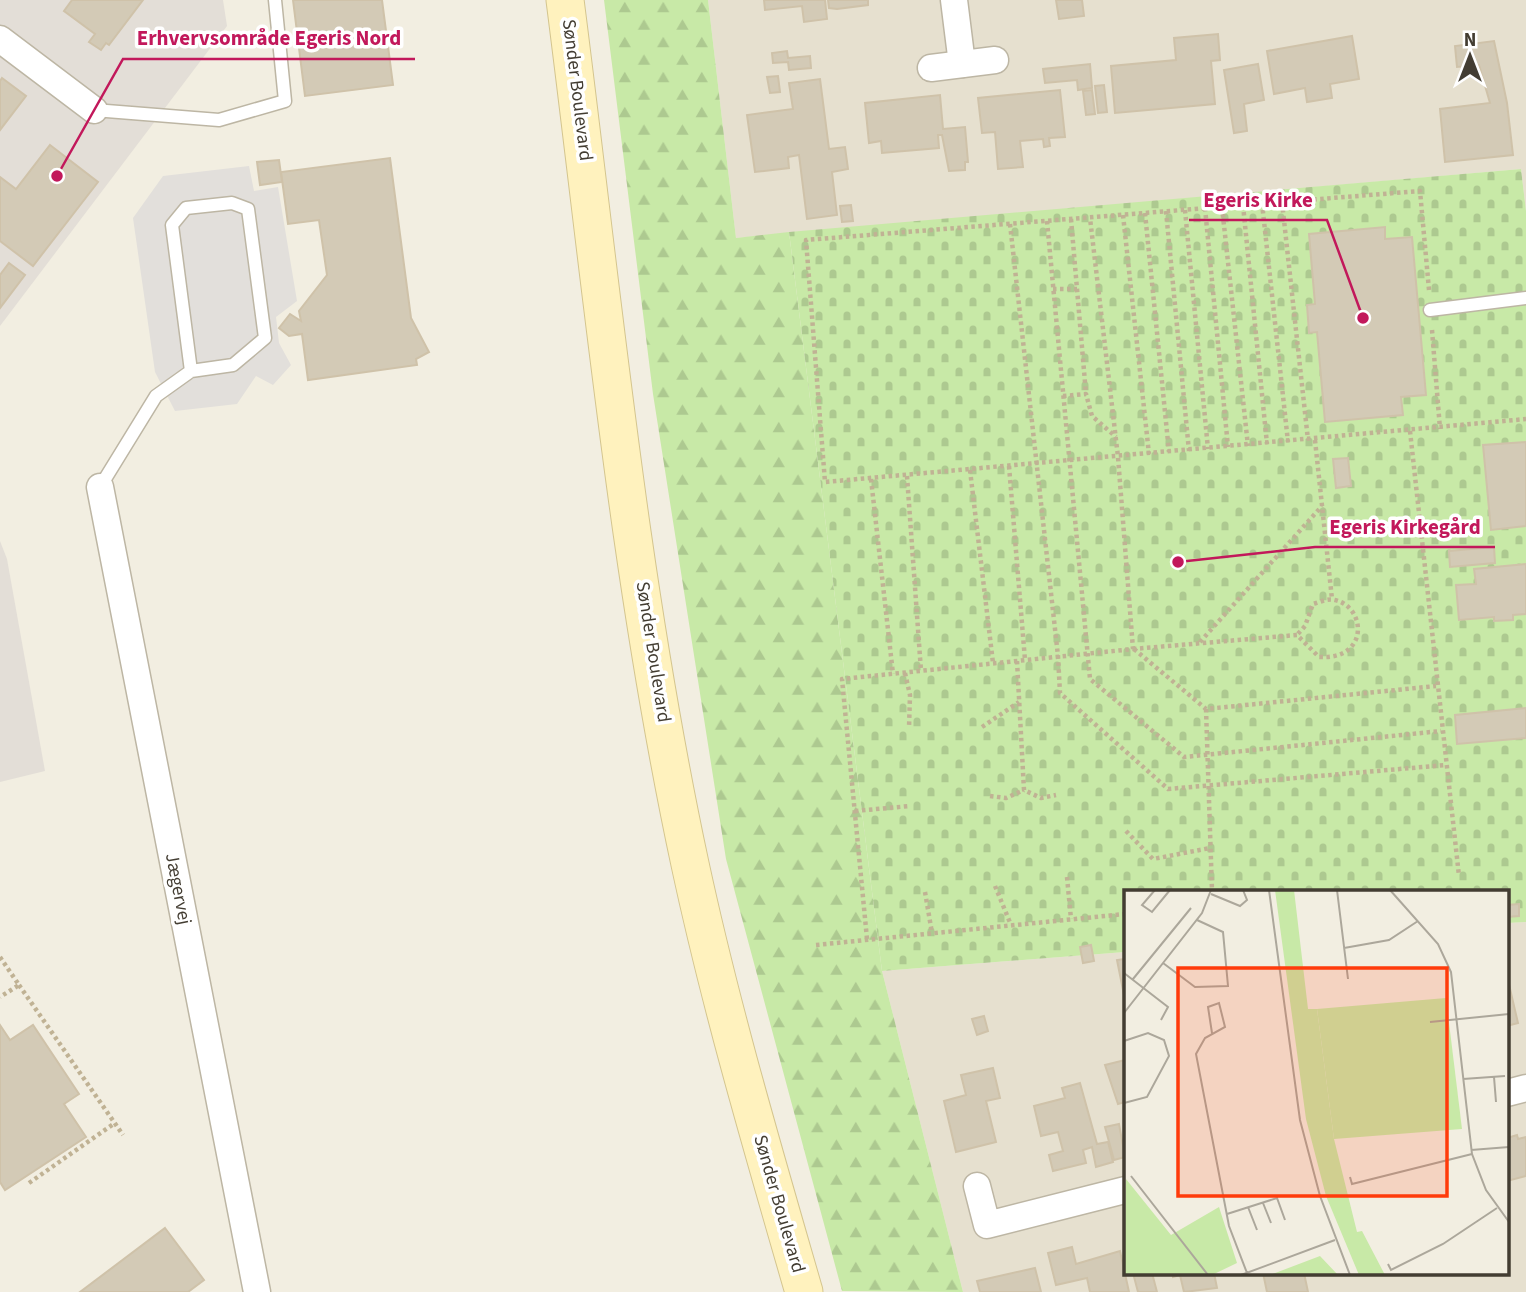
<svg xmlns="http://www.w3.org/2000/svg" width="1526" height="1292" font-family="'Source Sans 3',sans-serif">
<style>
.residential{fill:#e6e0cf}
.industrial{fill:#e3ded7}
.forest{fill:url(#forest-firs)}
.cemetery{fill:url(#cemetery-stones)}
.parking{fill:#e2dfdb}
.building{fill:#d3cab6;stroke:#cfc2a9;stroke-width:2}
.lines{fill:none;stroke-linecap:round;stroke-linejoin:round}
.lane-casing{stroke:#bdb6a4;stroke-width:15}
.street-casing{stroke:#bdb6a4;stroke-width:29}
.secondary-casing{stroke:#d4c58e;stroke-width:39}
.path{stroke:#c0b294;stroke-width:4.5;stroke-dasharray:3.5 3.5;stroke-linecap:butt}
.lane{stroke:#fff;stroke-width:12}
.street{stroke:#fff;stroke-width:26}
.secondary{stroke:#fff2be;stroke-width:37}
.labels{text-anchor:middle;dominant-baseline:central;stroke-width:7;stroke-linejoin:round;paint-order:stroke}
.street-label{font-size:19px;fill:#433d32;stroke:#fff}
.inset-road{fill:none;stroke:#aca79b;stroke-width:2}
.view{fill:#ff3b0b;fill-opacity:0.15;stroke:#ff3b0b;stroke-width:3.5}
.inset-edge{fill:none;stroke:#433d32;stroke-width:3.5}
.leader{fill:none;stroke:#c2185b;stroke-width:2.5}
.callout-dot{fill:#c2185b;stroke:#fff;stroke-width:2.5}
.callout-label{font-size:21px;text-anchor:middle;font-weight:bold;fill:#c2185b;stroke:#fff;stroke-width:7;stroke-linejoin:round;paint-order:stroke}
</style>
<defs>
<pattern id="forest-firs" width="22" height="20" patternUnits="userSpaceOnUse" patternTransform="scale(1.75)"><rect width="22" height="20" fill="#c8e9a7"/><path d="M5 1l3.5 6h-7zM16 11l3.5 6h-7z" fill="#adc990"/></pattern>
<pattern id="cemetery-stones" width="16" height="16" patternUnits="userSpaceOnUse" patternTransform="scale(1.75)"><rect width="16" height="16" fill="#c8e9a7"/><path d="M2 7V4a2 2 0 0 1 4 0v3zM10 15v-3a2 2 0 0 1 4 0v3z" fill="#adc990"/></pattern>
</defs>
<rect width="100%" height="100%" fill="#f2eee1"/>
<g class="residential">
<polygon points="708,0 1526,0 1526,211 1521,169 736,238"/>
<polygon points="1526,922 1526,1292 963,1292 882,971 1125,952 1125,1273 1507,1273 1507,923"/>
</g>
<g class="industrial">
<polygon points="0,0 223,0 227,26 0,326"/>
<polygon points="0,541 7,559 45,771 0,782"/>
</g>
<polygon class="forest" points="604,0 708,0 736,238 789,232 882,971 963,1292 842,1291 726,859 653,394"/>
<polygon class="cemetery" points="1521,169 1526,211 1526,922 1507,923 1507,891 1125,891 1125,952 882,971 789,232"/>
<polygon class="parking" points="249,166 254,191 278,187 297,301 276,317 279,343 291,365 273,385 256,376 237,404 175,411 155,372 133,218 163,176"/>
<g class="building">
<polygon points="72,0 143,0 109,45 106,43 101,50 89,42 95,34 64,11"/>
<polygon points="293,0 382,0 393,85 305,96"/>
<polygon points="764,0 825,0 827,19 804,22 802,6 765,10"/>
<polygon points="828,0 868,0 868,5 837,9 829,8"/>
<polygon points="1056,0 1082,0 1084,16 1059,19"/>
<polygon points="1218,34 1220,60 1211,61 1215,104 1115,113 1111,66 1176,60 1174,38"/>
<polygon points="1352,36 1359,79 1330,84 1332,98 1307,102 1305,88 1274,94 1267,51"/>
<polygon points="1494,41 1507,103 1513,155 1445,162 1440,109 1490,103 1479,65 1457,67 1455,46"/>
<polygon points="787,51 788,58 810,56 811,68 789,70 788,62 773,63 772,53"/>
<polygon points="1090,64 1092,88 1078,90 1077,80 1045,83 1043,69"/>
<polygon points="1258,64 1264,100 1244,104 1247,131 1234,133 1224,70"/>
<polygon points="778,76 780,92 770,93 767,77"/>
<polygon points="2,78 26,96 0,130 0,81"/>
<polygon points="820,79 829,149 845,147 848,169 832,172 837,215 807,219 799,155 788,157 789,168 755,172 747,115 793,109 789,83"/>
<polygon points="1104,85 1107,112 1098,113 1095,86"/>
<polygon points="1060,90 1065,137 1049,138 1050,146 1044,147 1043,139 1020,141 1023,167 998,169 995,132 982,133 978,98"/>
<polygon points="1092,90 1095,114 1086,115 1083,91"/>
<polygon points="940,95 943,129 965,127 968,162 965,162 965,170 949,171 942,135 938,135 939,148 882,153 881,141 869,143 865,103"/>
<polygon points="50,145 98,182 33,266 0,241 0,177 16,189"/>
<polygon points="390,158 411,318 429,352 416,359 417,365 308,380 302,334 289,336 279,328 290,314 301,321 299,311 327,275 319,220 288,224 281,172"/>
<polygon points="279,160 282,182 260,185 257,162"/>
<polygon points="851,205 853,221 842,222 840,206"/>
<polygon points="1385,227 1385,239 1412,237 1426,395 1401,397 1403,415 1325,422 1317,332 1309,333 1307,305 1315,304 1309,234"/>
<polygon points="9,263 25,275 0,308 0,275"/>
<polygon points="1526,442 1526,526 1491,530 1483,445"/>
<polygon points="1348,458 1351,486 1336,488 1333,459"/>
<polygon points="1494,547 1495,563 1450,567 1449,551"/>
<polygon points="1526,564 1526,614 1513,615 1513,620 1494,621 1494,617 1459,620 1456,585 1476,584 1474,569"/>
<polygon points="1526,708 1526,738 1457,744 1455,715"/>
<polygon points="1519,904 1519,916 1507,917 1507,905"/>
<polygon points="1091,945 1094,961 1083,963 1080,947"/>
<polygon points="1125,959 1125,1000 1117,960"/>
<polygon points="1507,976 1518,1023 1507,1026"/>
<polygon points="984,1016 988,1031 977,1035 972,1019"/>
<polygon points="0,1025 10,1040 33,1025 79,1094 64,1104 86,1137 5,1190 0,1182"/>
<polygon points="1125,1060 1125,1102 1118,1104 1105,1065"/>
<polygon points="993,1068 1000,1098 986,1101 996,1142 956,1152 944,1101 966,1095 961,1075"/>
<polygon points="1080,1083 1097,1144 1108,1142 1113,1162 1096,1167 1092,1147 1083,1150 1086,1163 1053,1171 1049,1155 1063,1151 1058,1132 1041,1136 1034,1106 1065,1098 1062,1088"/>
<polygon points="1119,1124 1125,1157 1114,1160 1105,1127"/>
<polygon points="1517,1135 1518,1139 1526,1137 1526,1176 1507,1181 1507,1138"/>
<polygon points="165,1228 204,1280 188,1292 80,1292"/>
<polygon points="1072,1247 1076,1264 1120,1251 1129,1292 1090,1292 1087,1278 1056,1285 1048,1253"/>
<polygon points="1035,1268 1041,1292 980,1292 977,1281"/>
<polygon points="1133,1273 1152,1273 1157,1292 1138,1292"/>
<polygon points="1172,1273 1214,1273 1217,1288 1184,1292 1180,1275 1173,1277"/>
<polygon points="1263,1273 1304,1273 1308,1292 1267,1292"/>
</g>
<g class="lines">
<g class="lane-casing">
<g id="lane">
<polyline points="94,110 219,120 285,101 275,0"/>
<polyline points="1430,310 1526,298"/>
<polyline points="100,487 156,396 191,371 233,365 265,338 248,209 232,203 186,208 172,225 191,371"/>
</g>
</g>
<g class="street-casing">
<g id="street">
<polyline points="954,0 962,64"/>
<polyline points="0,39 94,110"/>
<polyline points="931,68 995,60"/>
<polyline points="100,487 257,1292"/>
<polyline points="1507,1093 1526,1088"/>
<polyline points="977,1186 987,1225 1125,1190"/>
</g>
</g>
<g class="secondary-casing">
<path id="secondary" d="M565 0C602 288 629 580 690 864 721 1008 763 1150 804 1292"/>
</g>
<g class="path">
<polyline points="1282,202 1308,440"/>
<polyline points="1262,203 1288,442"/>
<polyline points="1243,205 1267,444"/>
<polyline points="1222,207 1248,446"/>
<polyline points="1205,208 1228,447"/>
<polyline points="1185,210 1208,449"/>
<polyline points="1166,211 1189,451"/>
<polyline points="1145,213 1169,452"/>
<polyline points="1123,215 1149,454"/>
<polyline points="1071,219 1086,394"/>
<polyline points="1047,221 1090,679 1184,757 1441,731"/>
<polyline points="1010,224 1058,656 1060,693 1168,789 1446,765"/>
<polyline points="1053,289 1077,289"/>
<polyline points="1429,290 1420,191 806,240 825,482 1526,419"/>
<polyline points="1432,330 1440,429"/>
<polyline points="1063,396 1086,394 1092,416 1116,437"/>
<polyline points="1410,431 1459,876"/>
<polyline points="1315,440 1332,599"/>
<polyline points="1009,466 1025,660"/>
<polyline points="970,470 993,663"/>
<polyline points="907,476 921,671"/>
<polyline points="871,479 893,674"/>
<polyline points="1200,642 1322,506"/>
<path d="M1133 649 1297 635 1319 657C1370 660 1366 607 1335 600 1328 598 1320 602 1313 604L1305 626 1297 635"/>
<polyline points="1134,649 1206,709 1436,686"/>
<polyline points="1017,661 1024,790 1041,798 1056,795"/>
<polyline points="905,673 910,695 909,728"/>
<polyline points="1206,709 1212,891"/>
<polyline points="982,727 1019,702"/>
<polyline points="990,796 1006,798 1024,790"/>
<polyline points="855,811 910,806"/>
<polyline points="1126,831 1153,859 1210,848"/>
<polyline points="1067,877 1071,919"/>
<polyline points="995,886 1011,925"/>
<polyline points="925,892 932,933"/>
<polyline points="867,939 842,679 1133,649 1118,457 1090,218"/>
<polyline points="816,945 1125,914"/>
<polyline points="0,957 19,985 0,997"/>
<polyline points="19,985 123,1135"/>
<polyline points="29,1183 115,1123"/>
</g>
<use href="#lane" class="lane"/>
<use href="#street" class="street"/>
<use href="#secondary" class="secondary"/>
</g>
<g class="labels">
<g class="street-label">
<text transform="translate(577 90) rotate(83)">Sønder Boulevard</text>
<text transform="translate(653 652) rotate(81)">Sønder Boulevard</text>
<text transform="translate(178 889) rotate(79)">Jægervej</text>
<text transform="translate(779 1204) rotate(74)">Sønder Boulevard</text>
</g>
</g>
<g transform="translate(1124 890)">
<rect width="385" height="385" fill="#f2eee1"/>
<path d="M2 289 47 345 95 317 113 373 88 385H0ZM196 366 214 385H146Z" fill="#c8e9a7"/>
<path d="M151 0H170L184 119H193L210 249 233 342 238 341 261 385H235L202 306 182 229Z" fill="#c8e9a7"/>
<path d="M322 108 338 239 210 249 193 119Z" fill="#c8e9a7"/>
<path class="inset-road" d="M31 0 18 15 28 22 46 0M145 0 176 230 196 306 226 385M213 0 224 89M266 0 314 54 327 82 348 264 362 300 385 332M87 4 116 16 123 10 119 0M220 58 265 50 294 31M39 73 71 97 104 96 99 42 73 30M0 83 44 117 37 130M9 89 67 18M0 123 78 23 87 0M306 132 385 124M88 143 84 117 95 113 101 137 81 148 72 164 105 336 123 383M0 151 24 143 40 150 45 166 23 207 0 213M370 187 372 212M339 189 381 186M347 260 385 257M7 286 84 385M226 287 228 294 348 264M139 313 147 333M124 317 133 340M103 324 153 308 161 330M264 374 267 380 319 354 373 318M117 385 211 350"/>
<path class="view" d="M54 78H323V306H54Z"/>
<rect width="385" height="385" class="inset-edge"/>
</g>
<path class="leader" d="M57 176L123 59H415M1363 318L1327 220H1189M1178 562L1315 547H1495"/>
<g class="callout-dot">
<circle cx="57" cy="176" r="7"/>
<circle cx="1363" cy="318" r="7"/>
<circle cx="1178" cy="562" r="7"/>
</g>
<g class="callout-label">
<text x="269" y="45">Erhvervsområde Egeris Nord</text>
<text x="1258" y="207">Egeris Kirke</text>
<text x="1405" y="534">Egeris Kirkegård</text>
</g>
<g transform="translate(1470 56)" stroke="#ffffff" stroke-width="5" paint-order="stroke">
<path d="M0-5L12 26L0 18L-12 26Z" fill="#433d32"/>
<text y="-10" font-size="19" font-weight="bold" text-anchor="middle" fill="#433d32">N</text>
</g>
</svg>
